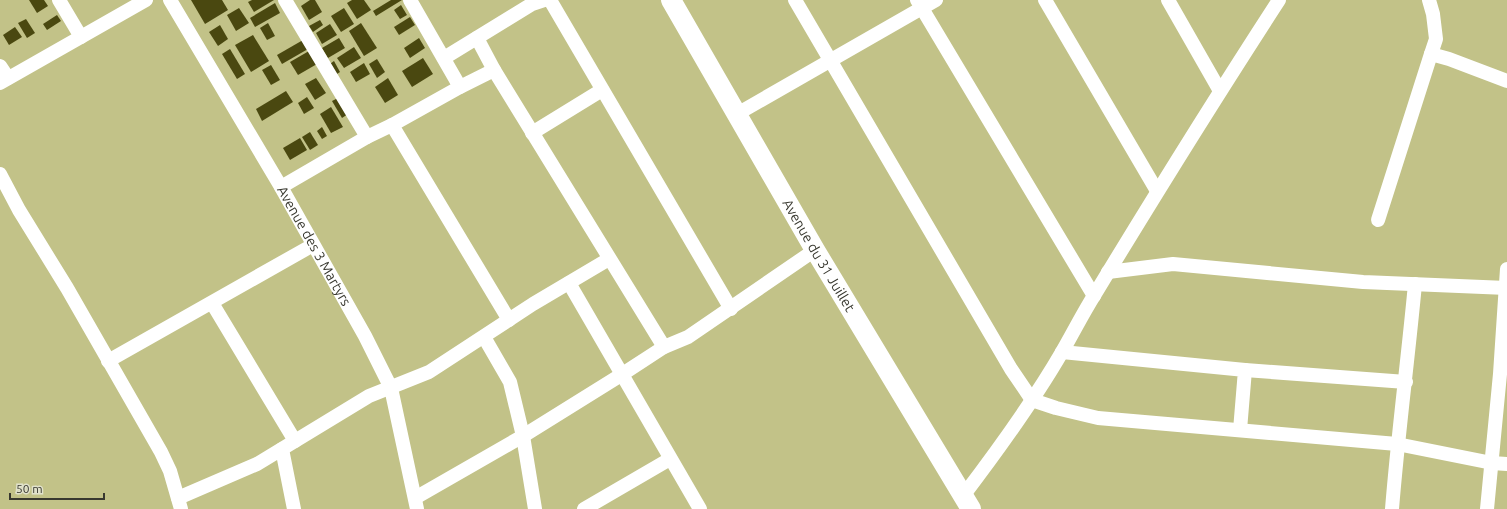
<svg xmlns="http://www.w3.org/2000/svg" width="1507" height="509" font-family="Ubuntu,sans-serif">
<style>
.green{fill:#c2c288}
.building{fill:#4a4810}
.lines{fill:none;stroke-linecap:round;stroke-linejoin:round}
.street{stroke:#fff;stroke-width:14}
.secondary{stroke:#fff;stroke-width:20}
.labels{text-anchor:middle;dominant-baseline:central;stroke-width:4;stroke-linejoin:round;paint-order:stroke}
.street-label{font-size:14px;fill:#38382f;stroke:#e1e2cb}
</style>
<rect width="100%" height="100%" fill="#e1e2cb"/>
<rect class="green" x="0" y="0" width="1507" height="509"/>
<g class="building">
<polygon points="29,0 44,0 48,6 37,13"/>
<polygon points="191,0 222,0 228,10 205,24"/>
<polygon points="252,0 274,0 254,12 248,2"/>
<polygon points="310,0 315,0 322,12 309,20 301,6"/>
<polygon points="352,0 364,0 371,10 357,19 347,3"/>
<polygon points="391,0 402,0 376,16 373,11"/>
<polygon points="275,3 280,13 255,27 250,18"/>
<polygon points="401,5 407,15 400,19 394,10"/>
<polygon points="239,8 249,23 236,31 227,15"/>
<polygon points="344,8 354,24 341,32 331,16"/>
<polygon points="57,15 61,21 47,30 43,24"/>
<polygon points="410,17 415,25 399,35 394,27"/>
<polygon points="26,19 35,33 27,38 18,23"/>
<polygon points="320,20 323,25 313,32 309,26"/>
<polygon points="268,23 275,36 267,40 260,28"/>
<polygon points="361,23 377,48 364,56 349,31"/>
<polygon points="330,24 337,35 322,44 316,33"/>
<polygon points="220,25 228,39 218,46 209,32"/>
<polygon points="15,27 22,37 9,45 3,35"/>
<polygon points="253,35 269,61 251,72 235,45"/>
<polygon points="339,38 345,48 328,58 322,48"/>
<polygon points="419,38 425,48 410,58 404,48"/>
<polygon points="303,40 308,49 282,64 277,55"/>
<polygon points="354,47 361,58 344,68 337,58"/>
<polygon points="230,49 245,74 237,79 222,54"/>
<polygon points="309,51 317,64 298,75 290,62"/>
<polygon points="423,58 433,74 412,87 402,71"/>
<polygon points="377,59 385,72 377,78 369,64"/>
<polygon points="334,61 340,72 334,76 327,66"/>
<polygon points="364,63 370,74 356,82 350,72"/>
<polygon points="271,65 280,80 271,85 262,70"/>
<polygon points="316,78 326,93 315,100 305,84"/>
<polygon points="388,78 398,95 385,103 375,87"/>
<polygon points="286,91 293,102 262,121 256,109"/>
<polygon points="307,97 314,108 304,114 298,103"/>
<polygon points="338,98 348,114 342,118 332,101"/>
<polygon points="331,107 343,127 331,133 320,114"/>
<polygon points="322,127 327,136 322,139 317,131"/>
<polygon points="310,132 318,145 310,150 302,137"/>
<polygon points="300,138 307,150 290,160 283,148"/>
</g>
<g class="lines">
<g class="street">
<polyline points="59,0 81,37"/>
<path id="s1" d="M170 0 281 187 365 336 391 388 417 509"/>
<polyline points="285,0 367,137"/>
<polyline points="410,0 460,87"/>
<polyline points="550,0 731,309"/>
<polyline points="795,0 1011,369 1032,400 1056,408 1098,418 1397,444 1492,463 1507,464"/>
<polyline points="917,0 1094,296"/>
<polyline points="1045,0 1157,191"/>
<polyline points="1168,0 1220,91"/>
<polyline points="1429,0 1433,14 1436,39 1431,54 1449,59 1507,81"/>
<polyline points="477,38 494,70 664,347"/>
<polyline points="444,58 532,4 544,0"/>
<polyline points="0,66 8,78"/>
<polyline points="0,83 146,0"/>
<polyline points="737,114 936,0"/>
<polyline points="392,125 509,320"/>
<polyline points="532,133 602,90"/>
<polyline points="0,174 19,210 67,288 161,452 170,471 181,509"/>
<polyline points="281,187 367,137 392,125 460,87 494,70"/>
<polyline points="1378,220 1431,54"/>
<polyline points="1108,272 1173,264 1363,282 1507,288"/>
<polyline points="569,283 700,509"/>
<polyline points="212,303 295,441"/>
<polyline points="484,337 510,382 523,436 535,509"/>
<polyline points="1062,352 1245,370 1240,430"/>
<polyline points="108,361 313,245"/>
<polyline points="1245,370 1406,382"/>
<polyline points="282,449 294,509"/>
<path d="M963 496C998 450 1033 402 1062 352 1073 333 1083 313 1095 294 1155 195 1216 97 1279 0"/>
<polyline points="178,498 257,464 369,396 429,372 533,304 609,259"/>
<polyline points="415,498 523,436 621,375 664,347 688,337 815,250"/>
<polyline points="584,509 670,459"/>
<path d="M1392 509C1398 434 1408 359 1415 284"/>
<polyline points="1487,509 1500,374 1507,269"/>
</g>
<path class="secondary" id="s2" d="M671 0 815 250 971 509"/>
</g>
<g class="labels">
<g class="street-label">
<text stroke="none"><textPath href="#s1" startOffset="285">Avenue des 3 Martyrs</textPath></text>
<text stroke="none"><textPath href="#s2" startOffset="295">Avenue du 31 Juillet</textPath></text>
</g>
</g>
<path d="M10 493v6h94v-6" fill="none" stroke="#38382f" stroke-width="2"/>
<text x="16" y="493" font-size="12" fill="#38382f" stroke="#e1e2cb" stroke-width="3" paint-order="stroke">50 m</text>
</svg>
